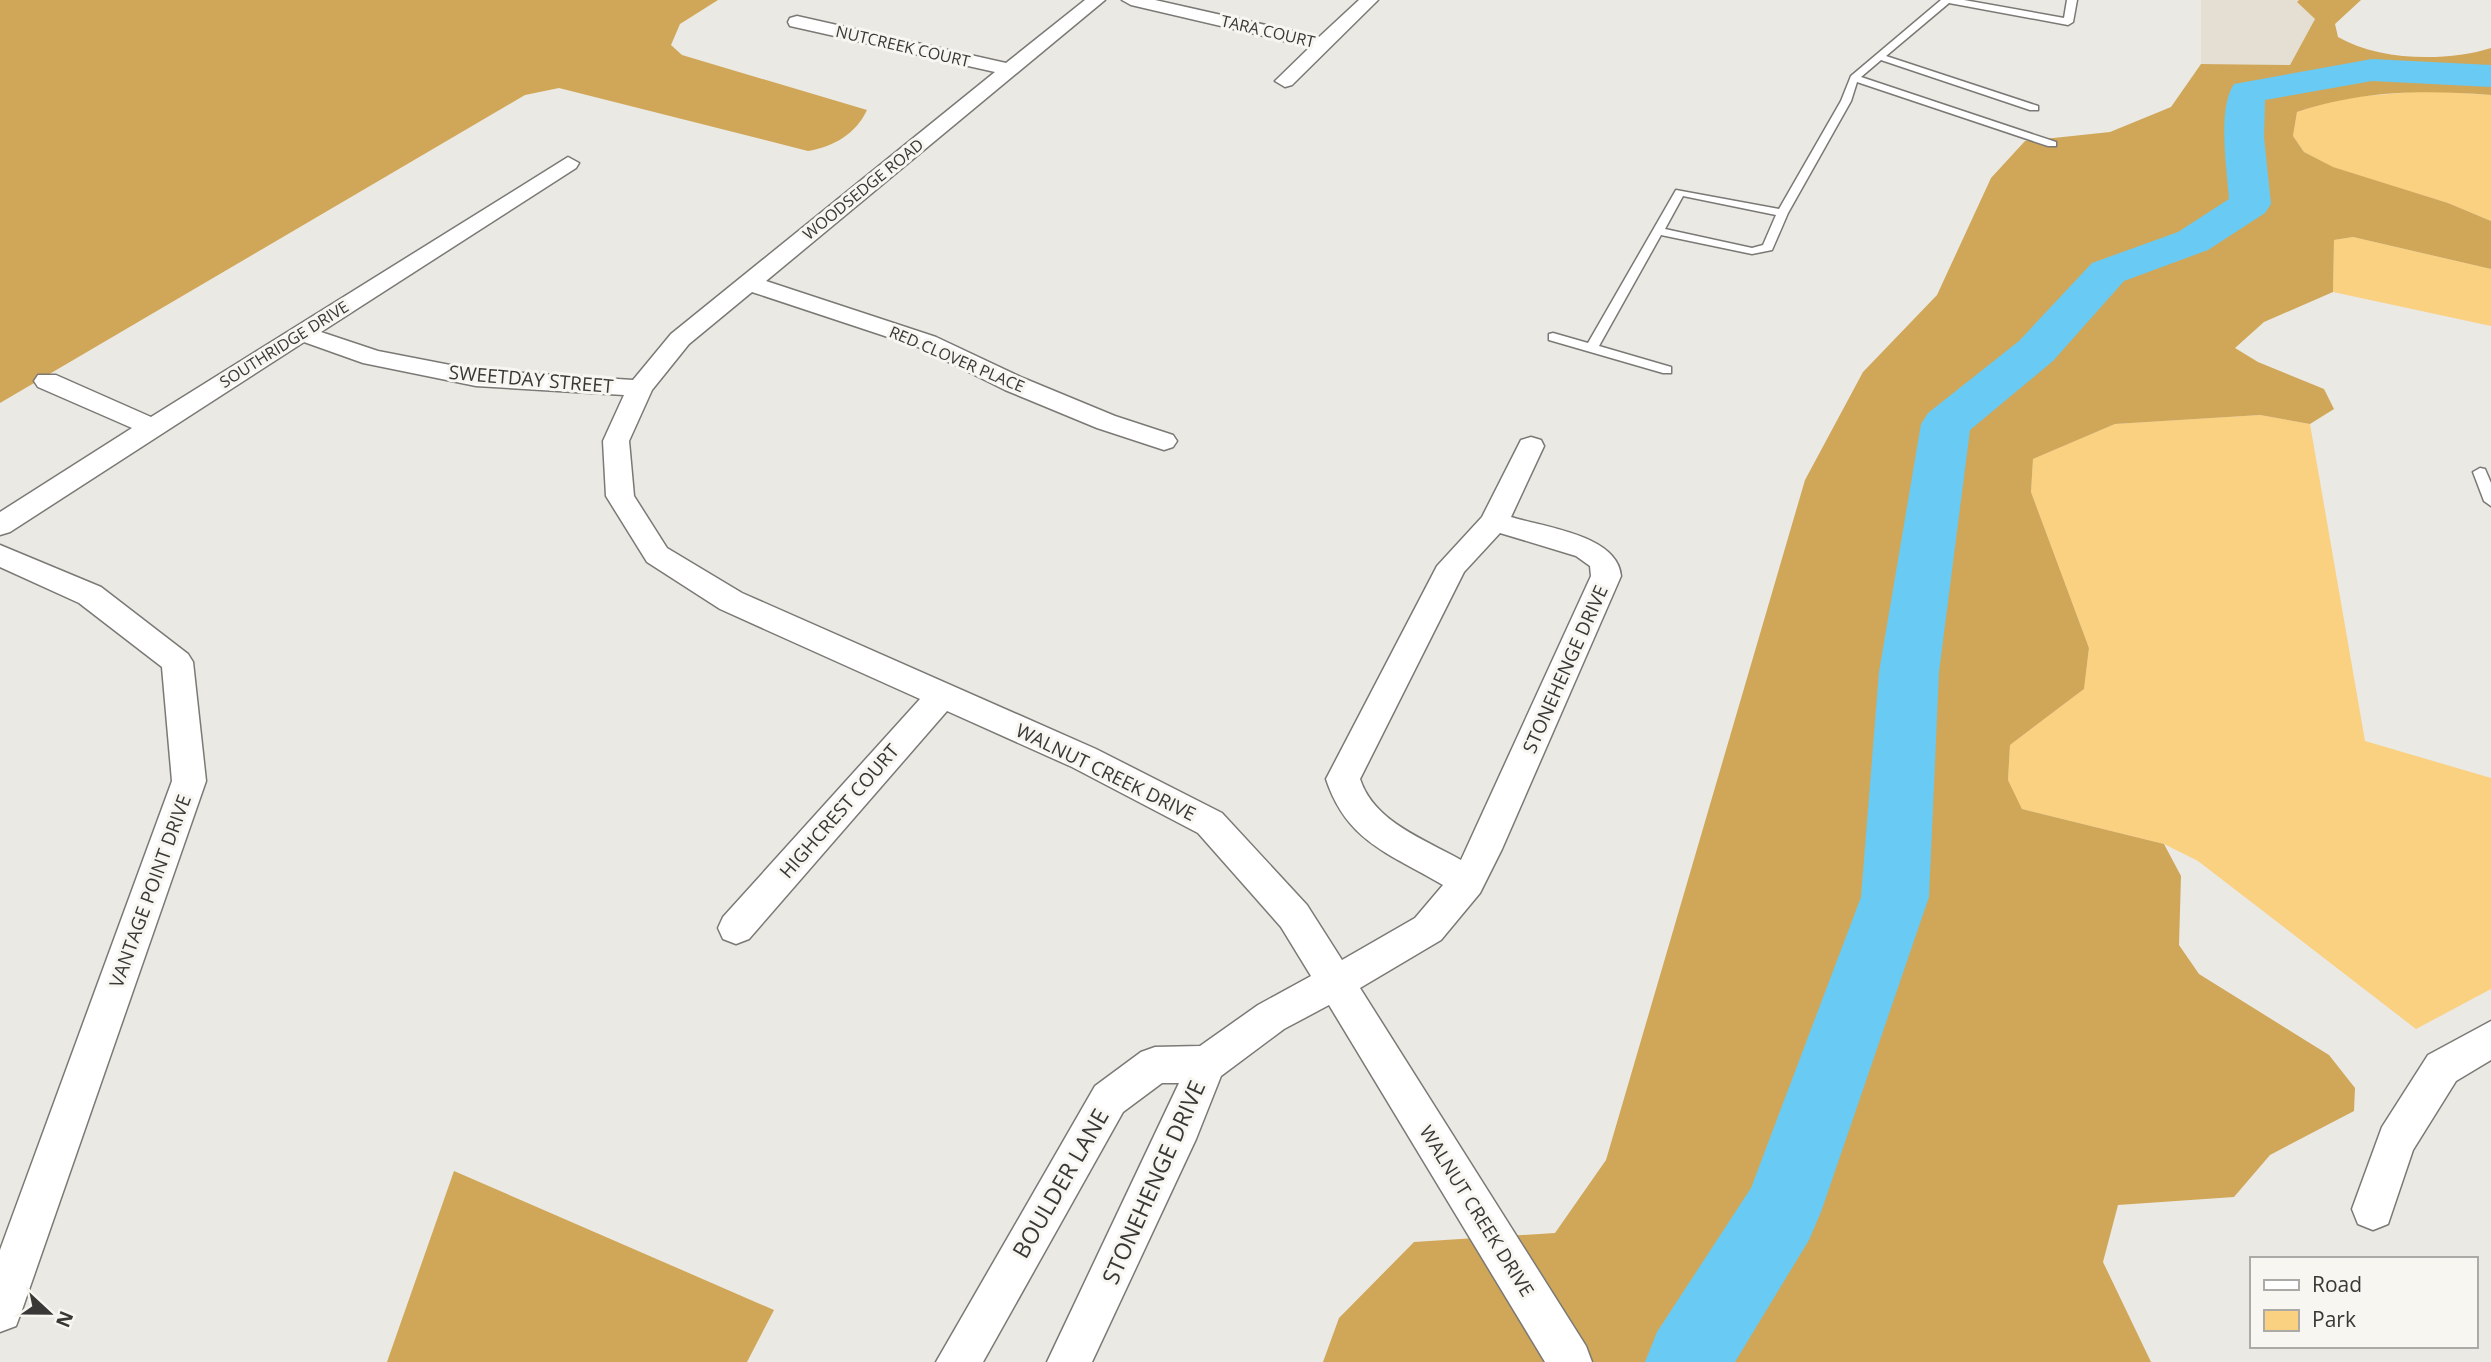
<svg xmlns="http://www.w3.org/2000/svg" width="2491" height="1362" font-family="'Open Sans',sans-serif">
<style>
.built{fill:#e4ded3}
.green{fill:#fad081}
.forest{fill:#d0a758}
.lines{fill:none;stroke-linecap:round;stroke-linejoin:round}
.river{fill:#69caf4;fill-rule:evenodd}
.service-casing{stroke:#7b7975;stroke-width:3}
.minor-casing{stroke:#7b7975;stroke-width:3}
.service{fill:#fff;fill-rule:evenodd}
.minor{fill:#fff;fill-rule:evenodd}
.labels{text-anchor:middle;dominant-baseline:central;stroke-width:6;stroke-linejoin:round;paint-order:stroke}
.far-street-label{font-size:16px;fill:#393836;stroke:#f8f6f1}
.street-label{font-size:19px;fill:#393836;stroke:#f8f6f1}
.near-street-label{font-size:23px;fill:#393836;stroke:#f8f6f1}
</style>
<rect width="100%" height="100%" fill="#ebe9e4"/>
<polygon class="built" points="2201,0 2299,0 2297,2 2315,19 2290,65 2201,64"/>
<g class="green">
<polygon points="2425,91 2491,95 2491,221 2448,203 2332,167 2304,152 2293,136 2297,112 2341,98"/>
<polygon points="2353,237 2491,269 2491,326 2333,292 2334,240"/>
<polygon points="2260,415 2310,424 2365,741 2491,778 2491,989 2416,1029 2198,861 2164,844 2022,809 2008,780 2010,745 2084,689 2089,648 2031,492 2033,459 2115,424"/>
</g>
<g class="forest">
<path d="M0 0H718L680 24 671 45 682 55 867 110C856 134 833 147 808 151L559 88 525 95 0 403Z"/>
<path d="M2299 0H2361L2335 24 2338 37C2379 61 2447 62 2491 48V95C2421 90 2365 90 2297 112L2293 136 2304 152 2333 167 2448 203 2491 221V269L2353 237 2334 240 2333 292 2264 322 2235 348 2258 362 2324 389 2334 409 2310 424 2260 415 2115 424 2033 459 2031 492 2089 648 2084 689 2010 745 2008 780 2022 809 2164 844 2181 876 2179 945 2199 974 2329 1055 2355 1088 2354 1111 2270 1155 2234 1197 2118 1205 2103 1262 2151 1362H1323L1339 1318 1414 1242 1555 1233 1606 1160 1805 480 1863 372 1937 295 1991 178 2025 141 2110 132 2171 107 2201 64 2290 65 2315 19 2297 2Z"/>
<polygon points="454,1171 774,1310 747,1362 387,1362"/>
</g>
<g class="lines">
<path class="river" d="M2372 59 2491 65V87L2372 81 2265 100 2264 137 2271 204 2265 213 2208 250 2124 281 2053 361 1970 430 1939 672 1929 897 1821 1212 1809 1240 1735 1362H1645L1657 1332 1751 1188 1861 897 1879 672 1921 424 1928 413 2019 341 2092 263 2178 232 2229 199C2227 169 2217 109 2234 84Z"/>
<g class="service-casing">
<g id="service">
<path d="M1941 0H1964L2064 18 2067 0H2077L2073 22 2068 25 1949 3 1886 56 2038 106V110H2030L1881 60 1861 77 2056 142V146H2048L1857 82 1851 101 1788 213 1772 250 1752 254 1661 235 1599 346 1671 367V373H1663L1549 340V334L1553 333 1588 343 1676 190 1779 209 1841 101 1851 76ZM1683 196 1776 215 1763 245 1752 248 1665 229Z"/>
<polygon points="2480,468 2485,469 2491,483 2491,506 2484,501 2473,472"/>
</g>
</g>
<g class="minor-casing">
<g id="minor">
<path d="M1085 0H1105L766 281 936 337 1023 378 1115 416 1173 435 1177 441 1173 447 1164 450 1097 428 1005 390 918 347 752 292 689 344 652 390 629 441 634 496 667 548 742 593 1096 749 1222 813 1307 905 1342 960 1415 918 1443 885C1389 853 1347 842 1326 779L1437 566 1482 517 1521 440 1531 437 1541 440 1544 446 1511 517C1543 527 1618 535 1621 576L1502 849 1480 893 1441 940 1360 988 1586 1346 1592 1362H1545L1329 1005 1284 1029 1221 1076 1196 1139 1092 1362H1047L1179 1083H1162L1123 1112 983 1362H936L1095 1086 1141 1052 1155 1047 1200 1046 1258 1005 1311 976 1281 927 1198 833 1072 767 947 711 749 939 736 944 723 939 718 928 723 917 920 699 720 609 647 562 606 496 603 441 624 395 476 386 363 363 304 342 10 532 0 535V512L132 428 38 387 34 381 38 375H56L151 417 568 157 579 163 576 168 321 332 378 351 476 370 633 380 671 334 995 72 790 26 788 22 790 18 797 16 1006 63ZM1500 533 1576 556 1590 566 1591 576 1461 860C1424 839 1374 822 1360 779L1464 572Z"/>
<polygon points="1122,0 1155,0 1319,37 1359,0 1378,0 1292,85 1285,87 1275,81 1310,47 1131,5"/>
<polygon points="0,545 101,587 188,654 193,662 206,781 22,1310 16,1326 0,1332 0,1250 172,781 162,667 79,603 0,567"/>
<polygon points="2491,1021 2491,1060 2456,1081 2413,1150 2388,1224 2373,1230 2358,1224 2352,1209 2382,1127 2428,1055"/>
</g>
</g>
<use href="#service" class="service"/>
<use href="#minor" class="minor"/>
</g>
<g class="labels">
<g class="far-street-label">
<text transform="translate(1268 31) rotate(13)">TARA COURT</text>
<text transform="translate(903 46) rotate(13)">NUTCREEK COURT</text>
<text transform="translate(863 189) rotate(-39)">WOODSEDGE ROAD</text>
<text transform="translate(284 344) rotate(-32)">SOUTHRIDGE DRIVE</text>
<text transform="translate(957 359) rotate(23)">RED CLOVER PLACE</text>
</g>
<g class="street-label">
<text transform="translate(531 379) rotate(5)">SWEETDAY STREET</text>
<text transform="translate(1565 669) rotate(-66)">STONEHENGE DRIVE</text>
<text transform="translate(1106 772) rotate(26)">WALNUT CREEK DRIVE</text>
<text transform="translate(839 811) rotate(-49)">HIGHCREST COURT</text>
<text transform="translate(150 891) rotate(-70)">VANTAGE POINT DRIVE</text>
<text transform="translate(1477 1211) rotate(58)">WALNUT CREEK DRIVE</text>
</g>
<g class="near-street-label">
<text transform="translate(1153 1182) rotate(-66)">STONEHENGE DRIVE</text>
<text transform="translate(1060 1183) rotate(-60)">BOULDER LANE</text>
</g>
</g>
<rect x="2250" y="1257" width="228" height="91" fill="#f8f6f1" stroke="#acaaa6" stroke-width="2"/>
<rect x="2264" y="1280" width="35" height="10" fill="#ffffff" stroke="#acaaa6" stroke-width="2"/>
<text x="2312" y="1292" font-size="21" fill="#393836">Road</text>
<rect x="2264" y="1310" width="35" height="21" fill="#fad081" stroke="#acaaa6" stroke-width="2"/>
<text x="2312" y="1327" font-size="21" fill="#393836">Park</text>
<g transform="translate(49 1313) rotate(112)" stroke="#f8f6f1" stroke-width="5" paint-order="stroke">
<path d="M0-5L12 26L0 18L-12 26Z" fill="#393836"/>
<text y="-10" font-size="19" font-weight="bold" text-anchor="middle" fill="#393836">N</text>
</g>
</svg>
